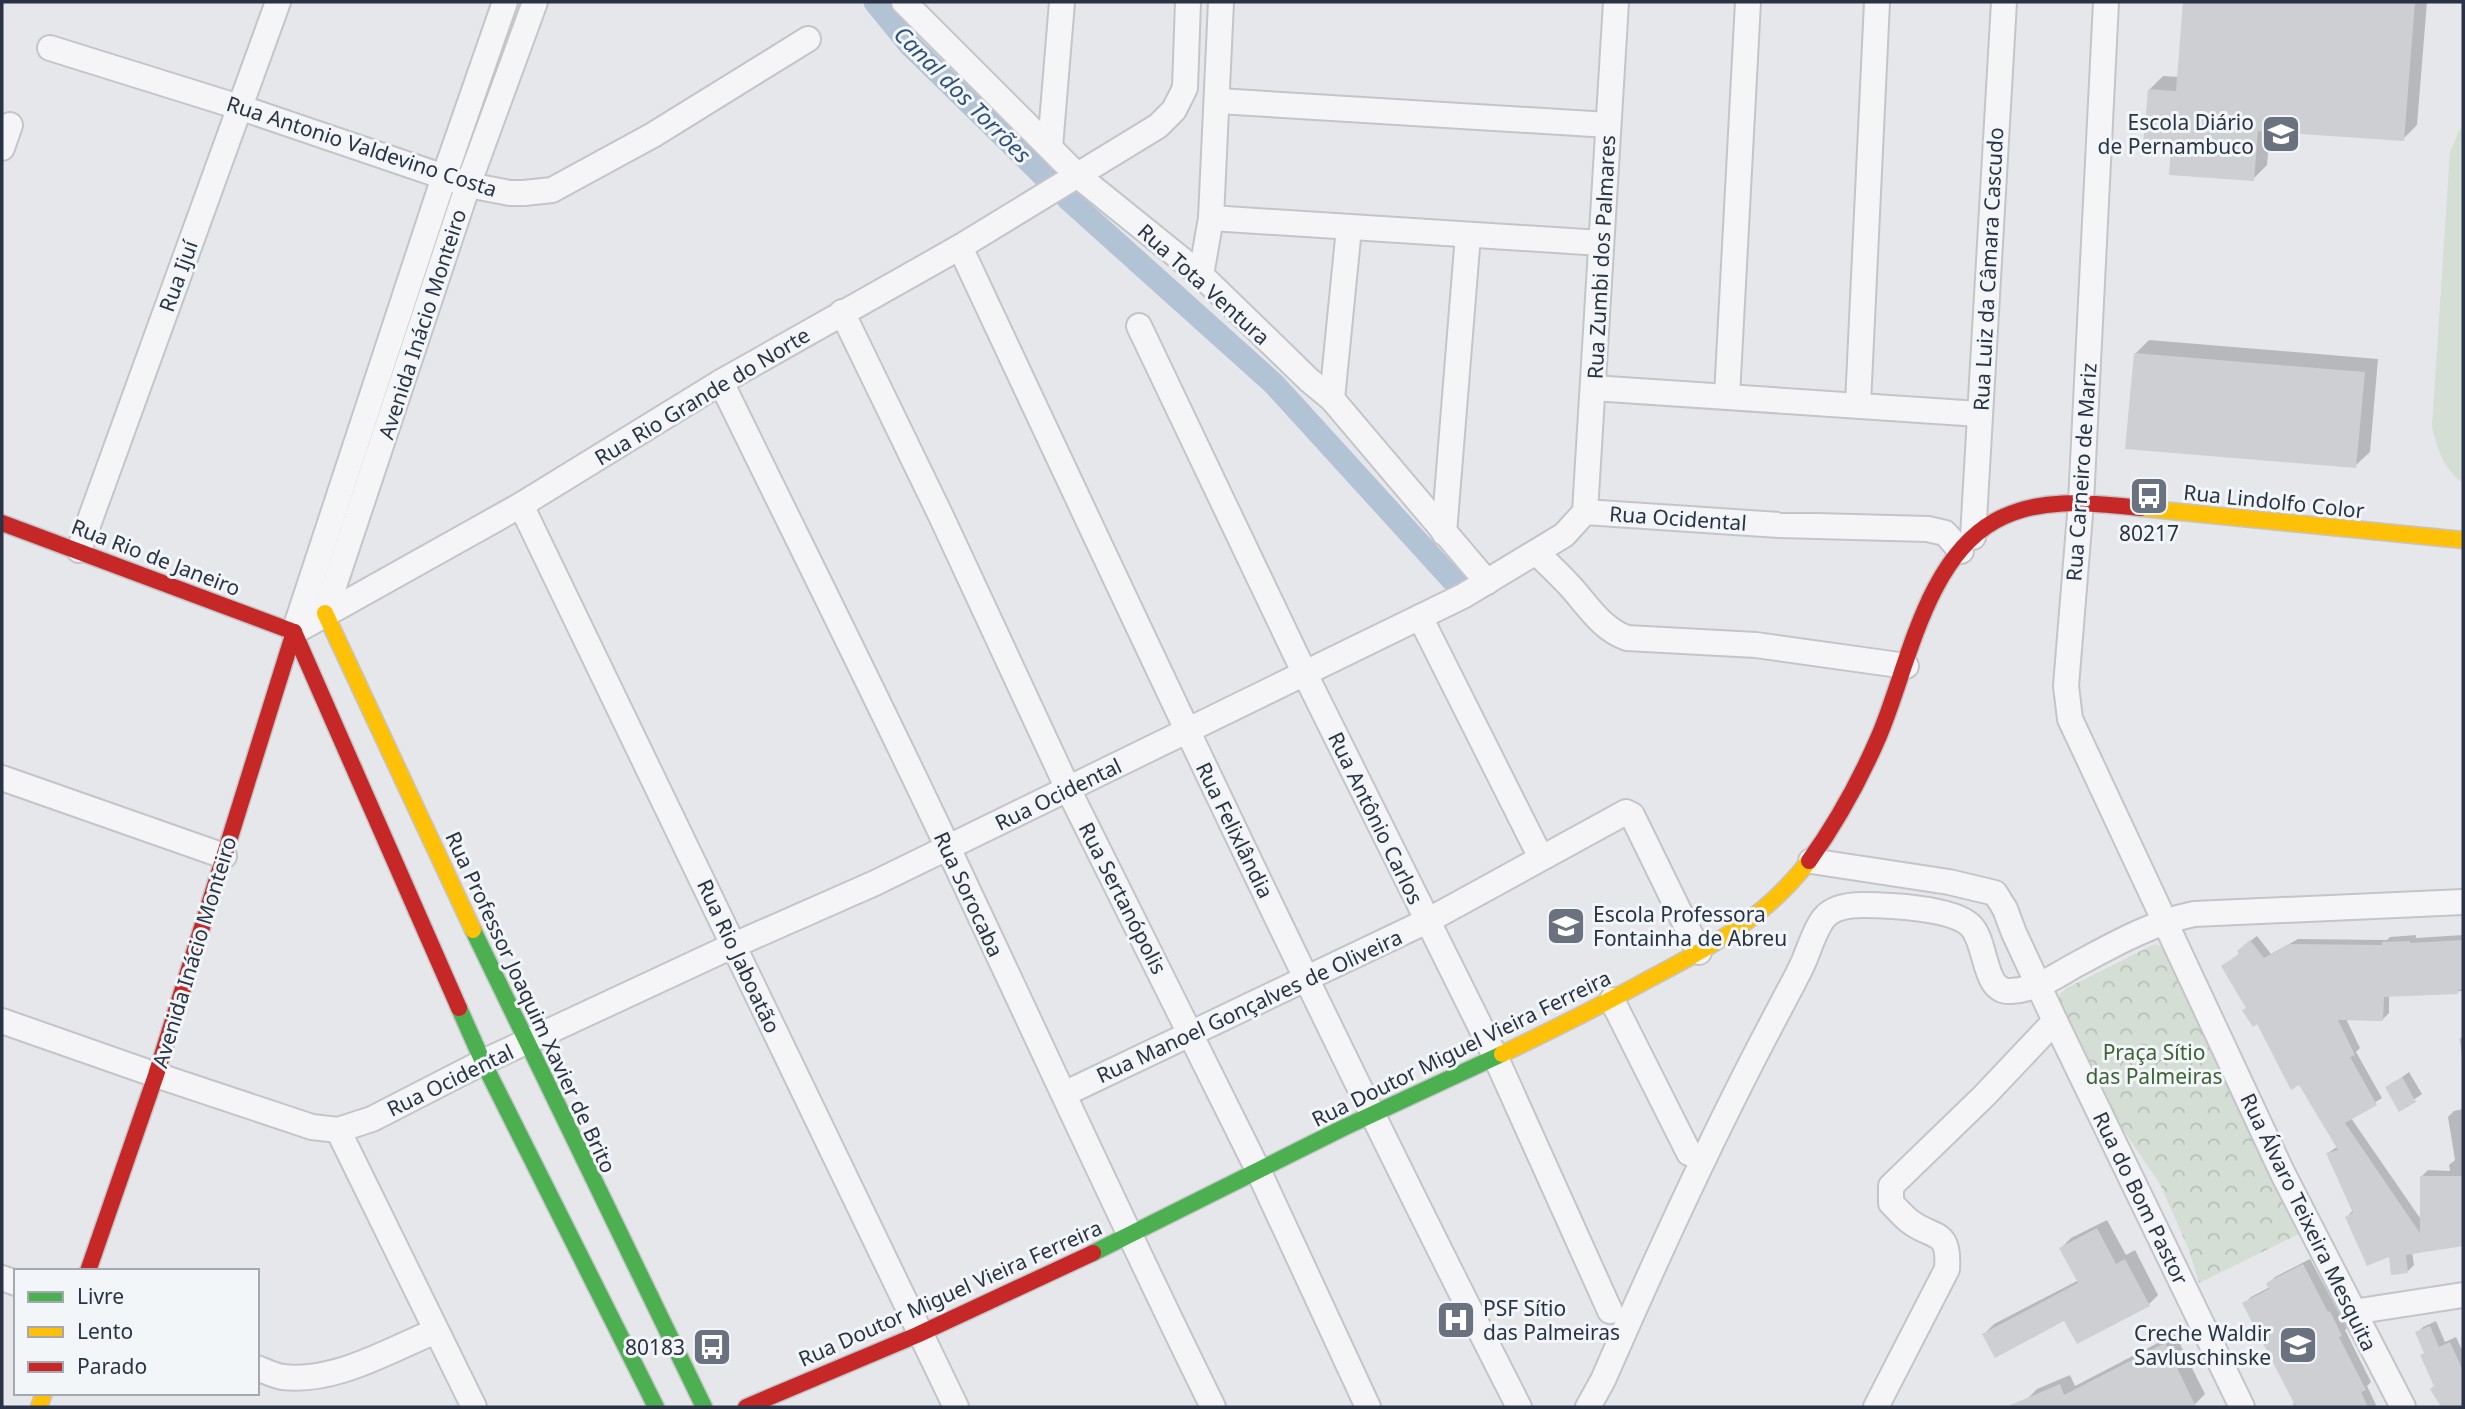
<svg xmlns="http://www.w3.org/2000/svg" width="2465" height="1409" font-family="'Noto Sans',sans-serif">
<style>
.green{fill:#d5ded5}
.forest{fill:url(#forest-crowns)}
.shadow{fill:#0003}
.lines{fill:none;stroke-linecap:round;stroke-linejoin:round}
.canal{stroke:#b3c3d6;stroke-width:23}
.building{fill:#cdcfd3}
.street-casing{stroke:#c3c5c8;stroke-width:28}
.fast-casing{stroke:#c3c5c8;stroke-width:19}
.slow-casing{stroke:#c3c5c8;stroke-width:19}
.jam-casing{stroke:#c3c5c8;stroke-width:19}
.street{stroke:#f5f5f7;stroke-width:24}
.fast{stroke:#4caf50;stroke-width:16}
.slow{stroke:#ffc107;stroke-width:16}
.jam{stroke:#c62828;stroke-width:16}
.labels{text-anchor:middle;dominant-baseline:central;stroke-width:6;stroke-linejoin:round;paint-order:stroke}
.poi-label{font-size:21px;fill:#2a3346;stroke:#f3f6f9;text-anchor:end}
.street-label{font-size:21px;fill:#2a3346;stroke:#f3f6f9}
.park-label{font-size:21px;fill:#3e6236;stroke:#f3f6f9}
.water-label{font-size:23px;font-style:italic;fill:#31517c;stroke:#f3f6f9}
</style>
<defs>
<pattern id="forest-crowns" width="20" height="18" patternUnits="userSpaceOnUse" patternTransform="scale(1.75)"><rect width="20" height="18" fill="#d5ded5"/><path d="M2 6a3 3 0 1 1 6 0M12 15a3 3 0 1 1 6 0" fill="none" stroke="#b7bfb8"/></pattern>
</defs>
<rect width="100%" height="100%" fill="#e5e7ea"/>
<path class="green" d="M2463 127V483C2444 470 2436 447 2432 426L2450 152 2459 131Z"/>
<polygon class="forest" points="2155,944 2163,947 2307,1230 2199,1283 2189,1250 2160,1184 2107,1106 2058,1001 2060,994 2067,988"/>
<g class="shadow">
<polygon points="2185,2 2427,2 2417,125 2403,139 2270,130 2267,165 2253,179 2173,147 2149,90 2163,76 2179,77"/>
<polygon points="2149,340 2378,359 2370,452 2355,466 2135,354"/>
<polygon points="2416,935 2416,938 2463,935 2463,991 2389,995 2389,1013 2383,1019 2346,1019 2360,1048 2356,1052 2382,1098 2351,1118 2422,1221 2422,1176 2428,1170 2450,1171 2449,1165 2455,1160 2448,1117 2454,1111 2463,1109 2463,1245 2412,1252 2414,1265 2408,1271 2347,1217 2353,1210 2328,1153 2338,1146 2300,1083 2223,966 2240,953 2245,945 2257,936 2271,954 2298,939 2387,940 2390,937"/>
<polygon points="2463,1036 2463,1066 2460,1039"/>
<polygon points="2409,1072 2422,1094 2400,1109 2387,1088"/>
<polygon points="2107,1220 2126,1255 2135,1250 2158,1295 2149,1304 1984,1334 1994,1324 2079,1280 2061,1248 2071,1238"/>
<polygon points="2310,1259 2347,1328 2345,1330 2371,1382 2367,1386 2377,1407 2295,1407 2293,1404 2295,1401 2244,1304 2251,1297 2270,1287 2268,1284 2275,1277"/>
<polygon points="2436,1321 2445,1342 2456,1337 2461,1348 2463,1348 2463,1407 2443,1407 2432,1389 2435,1386 2426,1352 2417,1333 2423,1327"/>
<polygon points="2175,1334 2205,1394 2195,1404 2189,1407 2031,1407 2027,1399 2037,1389 2070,1375 2075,1386"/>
</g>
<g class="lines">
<g class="canal">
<polyline points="875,2 910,45 1053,185"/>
<polyline points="1068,199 1274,384 1458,586"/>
</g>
</g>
<g class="building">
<polygon points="2183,2 2415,2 2404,141 2258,131 2254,181 2169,175 2171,148 2143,147 2148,89 2176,91"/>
<polygon points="2134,353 2365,372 2356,468 2125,449"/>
<polygon points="2250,940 2264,958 2290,944 2382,945 2382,942 2410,941 2410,943 2463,940 2463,989 2458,990 2458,994 2384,997 2383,1021 2338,1020 2355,1055 2350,1057 2377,1105 2345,1123 2420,1233 2420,1176 2463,1176 2463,1246 2406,1255 2408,1273 2391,1275 2389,1257 2367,1266 2345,1217 2353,1213 2326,1153 2338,1150 2299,1085 2291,1090 2257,1024 2253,1027 2242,1010 2246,1008 2221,966 2239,954 2237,951"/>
<polygon points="2402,1077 2416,1102 2399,1112 2385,1087"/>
<polygon points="2097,1228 2116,1264 2125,1259 2150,1306 2077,1344 2064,1321 1995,1358 1982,1334 2078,1283 2059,1248"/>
<polygon points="2303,1264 2328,1312 2330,1311 2342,1336 2339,1337 2366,1390 2361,1392 2368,1407 2296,1407 2242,1303 2269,1289 2266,1283"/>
<polygon points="2430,1326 2439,1347 2450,1342 2463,1371 2463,1407 2441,1407 2430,1389 2434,1386 2420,1355 2424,1353 2415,1332"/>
<polygon points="2165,1343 2196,1407 2006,1407 2060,1384 2064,1395"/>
</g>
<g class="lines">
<g class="street-casing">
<g id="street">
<polyline points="904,2 1077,175 1201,275 1309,380 1332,399 1487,582"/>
<polyline points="2106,2 2081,502 2066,686 2070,719 2283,1174 2403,1407"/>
<polyline points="50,48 239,107 468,185 510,193 524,193 552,190 653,135 808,39"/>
<polyline points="1218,101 1608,125"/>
<polyline points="1050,147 1062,2"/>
<polyline points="2,148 10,125"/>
<polyline points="1211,218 1601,243"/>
<path d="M960 247C1142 636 1324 1025 1519 1407"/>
<polyline points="1201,275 1211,218 1221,2"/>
<polyline points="842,312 941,516 1068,789 1258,1170 1368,1407"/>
<polyline points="1139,326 1305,674 1496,1058 1610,1311"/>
<path d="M721 382C797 538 875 693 949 850 1037 1036 1122 1223 1213 1407"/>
<polyline points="1593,388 1979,414"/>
<polyline points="1727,396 1748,2"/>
<polyline points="1332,399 1349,228"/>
<polyline points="1858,404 1877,2"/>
<polyline points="521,505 956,1407"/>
<polyline points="1585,512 1616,2"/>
<polyline points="1444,533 1468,235"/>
<polyline points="1973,537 2004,2"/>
<polyline points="79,550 278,2"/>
<path d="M1537 553C1548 564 1559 574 1569 585 1587 604 1601 629 1627 638L1756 645 1906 666"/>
<polyline points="325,613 468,185 535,2"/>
<polyline points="1420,617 1541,858"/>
<polyline points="294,632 521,505 721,382 960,247 1158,126 1174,110 1185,88 1188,2"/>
<polyline points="294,632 444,177 505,2"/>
<polyline points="2,778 224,856"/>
<polyline points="1811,861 1949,882 1995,893 2005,909 2014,933 2055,1021 2242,1407"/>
<polyline points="1612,1000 1689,1153"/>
<polyline points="2,1021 156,1075 312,1127 338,1130 372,1119 483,1062 732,946 875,883 1463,596 1564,535 1585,512 1779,525 1928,529 1945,533 1961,551"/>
<polyline points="1064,1094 1427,921 1626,812 1632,815 1699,952"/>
<polyline points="338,1130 474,1407"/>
<polyline points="2,1278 16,1283"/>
<polyline points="2353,1312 2463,1295"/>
<path d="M257 1368C265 1371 275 1376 283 1377 336 1383 389 1350 436 1331"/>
<path d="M1588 1407 1603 1380C1658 1254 1715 1129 1780 1008 1788 992 1797 977 1804 961 1810 947 1815 929 1824 918 1833 907 1850 905 1863 905 1888 905 1952 908 1970 925 1988 942 1982 993 2011 991 2042 989 2057 974 2083 961 2118 942 2155 922 2194 914L2463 902"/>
<path d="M1876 1407 1947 1269C1950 1227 1932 1240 1908 1220 1902 1215 1897 1209 1891 1203V1186L1984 1096 2055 1021"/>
</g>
</g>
<g class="fast-casing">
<g id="fast">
<polyline points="473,930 704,1407"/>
<polyline points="459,1008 483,1062 656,1407"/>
<polyline points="1093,1253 1343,1128 1502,1054"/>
</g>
</g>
<g class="slow-casing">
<g id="slow">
<polyline points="2141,508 2463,540"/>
<polyline points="325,613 473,930"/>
<path d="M1502 1054C1552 1030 1602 1005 1651 978 1715 944 1764 919 1809 861"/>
<polyline points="39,1407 44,1393"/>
</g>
</g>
<g class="jam-casing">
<g id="jam">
<polyline points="2,523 294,632"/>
<polyline points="294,632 459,1008"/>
<path d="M1809 861C1837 822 1860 780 1879 736 1908 668 1925 560 1995 521 2040 496 2092 503 2141 508"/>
<polyline points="88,1271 156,1075 294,632"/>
<polyline points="746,1407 917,1335 1093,1253"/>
</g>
</g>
<use href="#street" class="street"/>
<use href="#fast" class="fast"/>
<use href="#slow" class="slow"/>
<use href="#jam" class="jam"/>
</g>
<defs>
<g id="school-square" transform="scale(2.0125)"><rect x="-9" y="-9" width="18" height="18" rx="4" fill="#6b727f" stroke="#f3f6f9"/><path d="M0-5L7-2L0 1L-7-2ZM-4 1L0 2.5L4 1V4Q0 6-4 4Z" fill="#fff"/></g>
<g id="bus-square" transform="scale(2.0125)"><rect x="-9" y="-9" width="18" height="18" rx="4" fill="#6b727f" stroke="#f3f6f9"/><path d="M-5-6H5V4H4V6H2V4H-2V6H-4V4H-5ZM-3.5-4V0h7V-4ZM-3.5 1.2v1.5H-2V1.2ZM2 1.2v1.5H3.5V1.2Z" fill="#fff"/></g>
<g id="hospital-square" transform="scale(2.0125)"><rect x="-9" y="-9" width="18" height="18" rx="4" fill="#6b727f" stroke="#f3f6f9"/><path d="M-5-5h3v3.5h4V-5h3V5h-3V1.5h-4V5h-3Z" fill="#fff"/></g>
</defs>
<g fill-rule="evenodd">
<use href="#school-square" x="2281" y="134"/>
<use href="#bus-square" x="2149" y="496"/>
<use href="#school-square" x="1566" y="926"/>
<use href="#hospital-square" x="1456" y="1320"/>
<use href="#school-square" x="2298" y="1345"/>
<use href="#bus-square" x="712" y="1347"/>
</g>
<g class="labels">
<g class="poi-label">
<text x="2254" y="122">Escola Diário<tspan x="2254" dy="24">de Pernambuco</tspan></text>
<text x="2149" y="533" text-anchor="middle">80217</text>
<text x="1593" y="914" text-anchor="start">Escola Professora<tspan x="1593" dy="24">Fontainha de Abreu</tspan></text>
<text x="1483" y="1308" text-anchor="start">PSF Sítio<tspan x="1483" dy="24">das Palmeiras</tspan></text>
<text x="2271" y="1333">Creche Waldir<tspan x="2271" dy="24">Savluschinske</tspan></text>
<text x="685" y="1347">80183</text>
</g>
<g class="street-label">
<text transform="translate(362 146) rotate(18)">Rua Antonio Valdevino Costa</text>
<text transform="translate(1601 257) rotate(-87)">Rua Zumbi dos Palmares</text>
<text transform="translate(1988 269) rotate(-87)">Rua Luiz da Câmara Cascudo</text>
<text transform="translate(178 276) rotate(-70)">Rua Ijuí</text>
<text transform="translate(1204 284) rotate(42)">Rua Tota Ventura</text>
<text transform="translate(422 324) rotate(-72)">Avenida Inácio Monteiro</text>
<text transform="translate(702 396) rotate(-31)">Rua Rio Grande do Norte</text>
<text transform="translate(2081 472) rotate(-86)">Rua Carneiro de Mariz</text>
<text transform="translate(2274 501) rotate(6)">Rua Lindolfo Color</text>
<text transform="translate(1678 518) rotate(4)">Rua Ocidental</text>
<text transform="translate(156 557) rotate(21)">Rua Rio de Janeiro</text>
<text transform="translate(1058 794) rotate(-26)">Rua Ocidental</text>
<text transform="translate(1376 818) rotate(64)">Rua Antônio Carlos</text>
<text transform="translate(1235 830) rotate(64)">Rua Felixlândia</text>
<text transform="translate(969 894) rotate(65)">Rua Sorocaba</text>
<text transform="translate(1123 898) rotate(63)">Rua Sertanópolis</text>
<text transform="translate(194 952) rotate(-73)">Avenida Inácio Monteiro</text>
<text transform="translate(739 956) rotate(65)">Rua Rio Jaboatão</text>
<text transform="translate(531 1002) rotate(65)">Rua Professor Joaquim Xavier de Brito</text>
<text transform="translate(1249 1006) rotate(-25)">Rua Manoel Gonçalves de Oliveira</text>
<text transform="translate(1461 1048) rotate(-26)">Rua Doutor Miguel Vieira Ferreira</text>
<text transform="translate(450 1080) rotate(-26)">Rua Ocidental</text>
<text transform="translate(2141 1198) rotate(64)">Rua do Bom Pastor</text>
<text transform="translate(2309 1222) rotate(64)">Rua Álvaro Teixeira Mesquita</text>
<text transform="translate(950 1293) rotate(-24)">Rua Doutor Miguel Vieira Ferreira</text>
</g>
<g class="park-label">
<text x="2154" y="1052">Praça Sítio<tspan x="2154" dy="24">das Palmeiras</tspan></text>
</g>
<g class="water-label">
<text transform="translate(963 94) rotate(45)">Canal dos Torrões</text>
</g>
</g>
<rect width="2465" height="1409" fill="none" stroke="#2a3346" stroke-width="7"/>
<rect x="14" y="1269" width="245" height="126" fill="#f3f6f9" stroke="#a3a8b1" stroke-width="2"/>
<rect x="28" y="1292" width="35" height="10" fill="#4caf50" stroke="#a3a8b1" stroke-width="2"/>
<text x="77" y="1304" font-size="21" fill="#2a3346">Livre</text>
<rect x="28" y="1327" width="35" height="10" fill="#ffc107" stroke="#a3a8b1" stroke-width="2"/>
<text x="77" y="1339" font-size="21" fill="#2a3346">Lento</text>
<rect x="28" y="1362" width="35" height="10" fill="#c62828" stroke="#a3a8b1" stroke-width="2"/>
<text x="77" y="1374" font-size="21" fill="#2a3346">Parado</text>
</svg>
